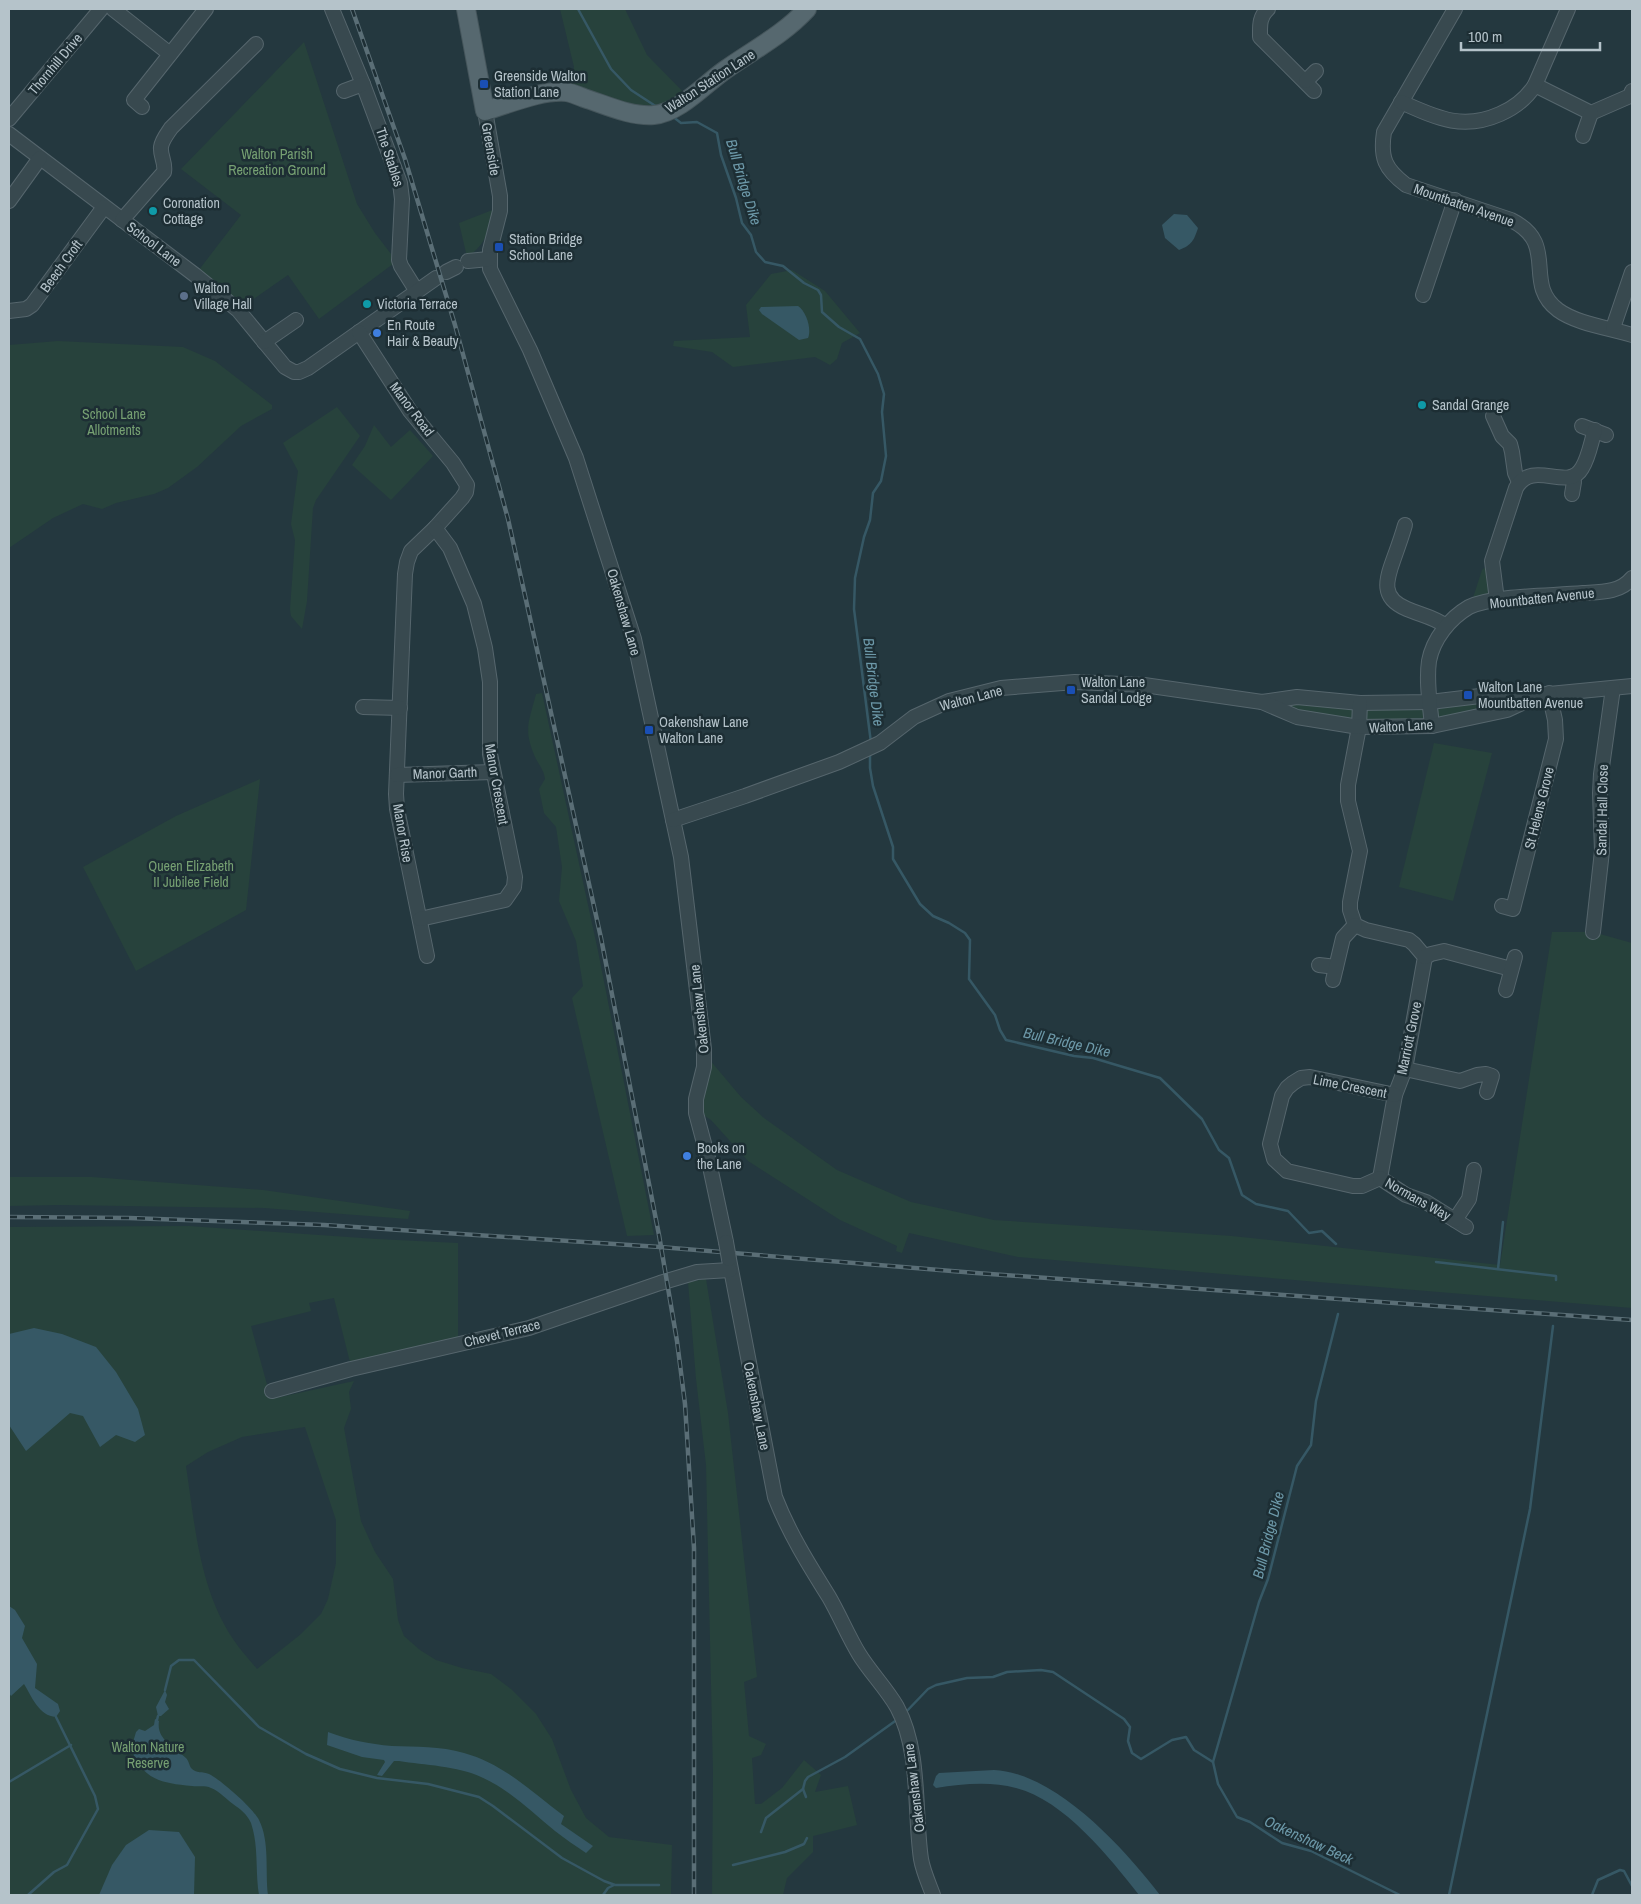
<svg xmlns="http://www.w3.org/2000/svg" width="1641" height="1904" font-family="'Archivo Narrow',sans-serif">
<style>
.green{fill:#27423c;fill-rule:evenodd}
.water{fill:#365865}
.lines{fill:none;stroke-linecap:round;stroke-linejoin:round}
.stream{stroke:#365865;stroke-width:2.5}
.minor-casing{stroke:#56666d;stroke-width:16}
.major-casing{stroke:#45555b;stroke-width:20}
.minor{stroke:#38494f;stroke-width:14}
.major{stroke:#56686f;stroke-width:18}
.rail-casing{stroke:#5a6e76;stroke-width:4.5}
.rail{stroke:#1d2e34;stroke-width:2.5;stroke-dasharray:8;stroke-linecap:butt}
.minor-bridge-casing{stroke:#56666d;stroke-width:16;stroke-linecap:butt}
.minor-bridge{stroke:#38494f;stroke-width:14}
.transit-dot{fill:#1a4fb4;stroke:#1d2e34;stroke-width:2}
.culture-dot{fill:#0f9aa8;stroke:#1d2e34;stroke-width:2}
.service-dot{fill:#5c6f8a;stroke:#1d2e34;stroke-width:2}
.shop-dot{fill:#3f7fe0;stroke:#1d2e34;stroke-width:2}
.labels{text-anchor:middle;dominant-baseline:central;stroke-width:5;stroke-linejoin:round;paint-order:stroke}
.street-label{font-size:14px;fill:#b5c3ca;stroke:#1d2e34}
.poi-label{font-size:14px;fill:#b5c3ca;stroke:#1d2e34;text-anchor:start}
.park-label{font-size:14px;fill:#76a072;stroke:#1d2e34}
.water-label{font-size:15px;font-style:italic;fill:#6d99a9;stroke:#1d2e34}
</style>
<rect width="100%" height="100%" fill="#24383f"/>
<g class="green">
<polygon points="560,9 625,9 647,55 689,98 667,112 567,92 574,67"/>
<polygon points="304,42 357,204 375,233 391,254 393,264 319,319 288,275 238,310 195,275 241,215 181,169"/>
<path d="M495 209C489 230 486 245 467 257L459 223Z"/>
<polygon points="792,270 825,291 860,333 842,343 837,359 830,365 815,357 733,367 712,352 673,346 674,341 750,337 746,305 771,274"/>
<polygon points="58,341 183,347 215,361 272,405 272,409 241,426 197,467 168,488 154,494 116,503 102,509 83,504 53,518 9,548 9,345"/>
<polygon points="337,407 360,436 316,500 313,508 307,601 302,629 291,616 290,609 295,540 291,524 298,471 283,443"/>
<polygon points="374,425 391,447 410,430 433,456 391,500 352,465 365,446"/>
<polygon points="1492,561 1497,600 1470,607 1482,570"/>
<path d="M542 693 598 951 654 1235 627 1236 572 998 583 986 576 941 559 901 562 867 556 827 544 813 539 789 545 779C544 770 539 765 535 757 523 729 529 722 536 694Z"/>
<polygon points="1539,695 1507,710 1359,727 1262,702"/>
<polygon points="1434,743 1492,753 1453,901 1399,887"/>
<polygon points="260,779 246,910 136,971 83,867 176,816"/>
<polygon points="1552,932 1593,932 1632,943 1632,1308 1018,1257 909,1233 902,1253 896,1251 897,1246 840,1220 748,1161 711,1120 702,1114 702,1097 709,1059 741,1097 764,1118 837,1170 911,1202 994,1220 1232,1236 1500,1265"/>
<polygon points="9,1177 92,1177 263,1190 410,1211 408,1219 264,1208 59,1205 9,1206"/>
<path d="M189 1226 377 1239 458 1243V1340L351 1366 334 1298 309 1303 311 1311 251 1326 271 1399 354 1381 349 1392 351 1409 344 1428 361 1521 375 1552 393 1579 398 1620 404 1636 420 1650 436 1660 462 1668 491 1674 511 1689 536 1714 552 1739 571 1790 586 1818 609 1837 672 1845 671 1895H9V1227ZM305 1427 336 1520V1563L328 1599 321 1614 301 1634 257 1669C249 1659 240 1650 233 1639 199 1588 195 1525 186 1466L208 1452 242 1437Z"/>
<polygon points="706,1279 728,1413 757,1677 744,1682 749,1736 766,1744 761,1755 752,1758 755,1804 761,1804 782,1788 804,1760 821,1775 815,1792 848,1786 857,1825 813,1836 813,1852 787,1878 783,1895 712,1895 713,1772 706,1465 696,1379 688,1282"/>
</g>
<g class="water">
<path d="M1174 214 1187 215 1198 228C1194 240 1192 245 1179 250L1165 238 1162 225Z"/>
<path d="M798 306C806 311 812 329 808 338L799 340 762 314 759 310 761 307Z"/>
<polygon points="34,1328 62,1334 96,1347 116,1372 138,1409 145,1435 135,1442 116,1435 100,1447 83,1416 70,1413 26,1451 9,1425 9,1334"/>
<path d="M9 1606 15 1610 25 1626 22 1638 37 1664 35 1688 58 1704 60 1711 56 1717C39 1716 32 1697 24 1684L11 1696 9 1693Z"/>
<polygon points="165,1690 167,1695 165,1702 169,1709 161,1716 158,1716 156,1707"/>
<path d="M155 1719 159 1721C156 1739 173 1746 186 1758 189 1761 189 1765 191 1768 196 1774 203 1771 209 1774 221 1780 253 1808 259 1820 270 1842 265 1871 268 1895H259C255 1871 259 1847 251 1823 247 1814 240 1809 233 1804 226 1799 219 1791 211 1788 205 1785 198 1787 192 1786 161 1783 143 1780 131 1749L136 1732 139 1729 145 1731 154 1725Z"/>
<path d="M328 1732C349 1740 369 1744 392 1746 416 1747 440 1746 464 1753 504 1764 532 1792 564 1816L561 1824 593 1846 586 1853C576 1846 565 1839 555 1831 532 1812 509 1789 481 1777 458 1766 424 1765 399 1761H394L382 1776 377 1775 385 1762 384 1760 362 1757 327 1745Z"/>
<path d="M994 1770C1056 1773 1124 1848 1160 1895H1139C1110 1858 1064 1800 1016 1788 990 1781 962 1784 936 1788L933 1785 936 1776 939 1773Z"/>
<polygon points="149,1830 179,1832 195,1857 194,1895 99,1895 112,1865 126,1845"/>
</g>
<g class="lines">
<g class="stream">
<polyline points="578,9 611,69 631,90 657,107"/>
<polyline points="672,116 681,123 697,122 717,133 721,155 736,198 742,223 751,235 756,252 765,262 783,266 804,283 818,290 821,295 822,312 839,327 860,339 878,374 884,394 882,412 886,456 881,481 873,493 870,520 864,537 855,578 854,609 871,743"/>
<polyline points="870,754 870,768 873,786 893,847 893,859 920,904 933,916 949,923 965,933 970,940 969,979 995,1015 1000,1030 1006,1040 1074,1056 1093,1058 1160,1078 1202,1119 1219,1150 1229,1158 1242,1195 1256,1204 1288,1211 1309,1233 1322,1231 1336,1244"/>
<polyline points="1436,1262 1556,1276 1556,1280"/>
<polyline points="1498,1269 1503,1222"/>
<polyline points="1338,1314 1316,1401 1311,1445 1297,1466 1268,1579 1259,1602 1213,1762 1218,1784 1237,1817 1250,1822 1282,1843 1311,1851 1400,1895"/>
<polyline points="165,1690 171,1666 179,1660 194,1660 259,1727 306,1754 340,1769 377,1778 428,1784 479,1797 493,1806 562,1858 604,1881 615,1885 659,1885"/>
<polyline points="904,1714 928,1689 936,1685 967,1678 993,1677 1007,1672 1041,1670 1053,1672 1124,1719 1130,1727 1128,1741 1132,1753 1141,1759 1172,1740 1186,1737 1194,1750 1213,1762"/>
<polyline points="157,1720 158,1716"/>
<polyline points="9,1782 71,1745"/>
<polyline points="803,1789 806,1797"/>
<polyline points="761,1832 766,1818 803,1789 805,1781 808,1777 845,1757 898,1719"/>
<polyline points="733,1865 785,1852 804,1844 807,1838"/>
<polyline points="28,1895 54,1872 67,1865 98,1809 95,1796 56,1717"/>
<polyline points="603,1895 608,1888 614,1885"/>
<polyline points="1449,1895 1530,1509 1553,1326"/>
<polyline points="1592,1895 1598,1880 1620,1870 1624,1871 1632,1886"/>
</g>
<g class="minor-casing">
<g id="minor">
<polyline points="113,9 170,54"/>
<polyline points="332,9 363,84 400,183 402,199 399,260 401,266 416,290"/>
<path d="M1268 9C1259 17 1260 26 1260 37L1314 91"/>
<path d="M1455 9 1384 132C1380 158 1385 169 1406 185L1511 220C1560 244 1522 283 1558 310 1577 324 1610 328 1632 335"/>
<polyline points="1306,81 1316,71"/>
<polyline points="1535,85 1591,113 1630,96 1632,91"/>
<polyline points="344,91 363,84"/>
<path d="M1401 102C1435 117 1462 131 1500 114 1514 108 1526 99 1535 85L1568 9"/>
<polyline points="142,107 134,100 206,9"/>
<polyline points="485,111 500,196 500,211 490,250 490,269 530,350 576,458 634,639 681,857 704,1049 704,1067 696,1099 696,1113 709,1162 726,1242"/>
<polyline points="9,119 101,9"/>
<polyline points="9,134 195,275 238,310 285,367 294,372 299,372 308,368 436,278"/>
<polyline points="1583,136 1591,113"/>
<polyline points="9,201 40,158"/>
<path d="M122 220 164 172C166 163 160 156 161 147 162 140 167 134 171 128L256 44"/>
<polyline points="468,261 489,259"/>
<polyline points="446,272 456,267"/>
<polyline points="1423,295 1455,200"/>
<polyline points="9,311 26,309 32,305 104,207"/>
<polyline points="1613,328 1632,272"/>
<polyline points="359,332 410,411 453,463 467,485 466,492 462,498 435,528 411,551 407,562 405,574 396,794 397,809 427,956"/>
<polyline points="264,342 296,320"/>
<polyline points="1493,416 1502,436 1510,444 1512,452 1515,473 1519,482"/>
<polyline points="1582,426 1606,435"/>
<polyline points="1572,494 1574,482 1572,477"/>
<path d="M1405 525C1402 536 1398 547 1394 558 1386 580 1380 598 1407 609 1421 615 1434 617 1446 626"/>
<path d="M1497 600 1492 561 1516 488C1533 458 1568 493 1582 468 1589 457 1591 442 1595 430"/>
<polyline points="1262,702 1297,697 1360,703 1430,702 1505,693 1539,695 1632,686"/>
<polyline points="1360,703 1359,727 1348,785 1348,801 1360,851 1350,902 1350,910 1355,925 1366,930 1409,940 1414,944 1425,957 1405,1069 1395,1095 1380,1178"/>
<polyline points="363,707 400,708"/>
<path d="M1432 726C1430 704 1426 682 1429 661 1433 639 1450 618 1469 607 1494 595 1553 596 1583 593 1600 592 1620 593 1632 578"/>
<polyline points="397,775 493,772"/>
<polyline points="673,820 745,796 839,762 880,743 914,717 949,701 1001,688 1075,682 1144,685 1262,702 1297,717 1359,727 1432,726 1507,710 1539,695"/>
<polyline points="1502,906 1513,909 1556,739 1555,720 1549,693"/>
<polyline points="420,919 505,900 514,887 515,877 490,754 490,682 485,648 474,604 450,548 435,528"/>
<polyline points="1593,932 1602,851 1600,793 1601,774 1613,688"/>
<polyline points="1425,957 1431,954 1444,951 1511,969"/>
<polyline points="1319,965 1336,967"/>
<polyline points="1333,980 1343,938 1355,925"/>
<polyline points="1506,990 1515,957"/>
<polyline points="1405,1069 1460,1081 1477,1075 1486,1074 1492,1076 1487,1092"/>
<polyline points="1380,1178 1362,1186 1353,1186 1287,1171 1274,1159 1270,1144 1282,1096 1287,1088 1293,1083 1301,1078 1310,1077 1395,1095"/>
<polyline points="1380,1178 1406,1195 1426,1202 1466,1227"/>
<polyline points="1455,1220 1469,1199 1474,1170"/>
<path d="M729 1259 775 1497C789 1533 809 1565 829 1597 840 1616 848 1636 859 1654 870 1672 886 1688 897 1707 921 1751 914 1811 921 1859 923 1871 929 1884 933 1895"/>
<polyline points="272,1391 351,1369 529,1328 660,1283 697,1272 730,1270"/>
</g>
</g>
<g class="major-casing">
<path id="major" d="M466 9 485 111C509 104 541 90 566 92 572 93 579 96 584 98 606 105 631 117 654 115 679 113 705 84 725 70 753 50 783 35 807 9"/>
</g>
<use href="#minor" class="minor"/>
<use href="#major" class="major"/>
<g class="rail-casing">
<g id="rail">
<polyline points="352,9 405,159 455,325 508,519 601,938 659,1235 677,1341 685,1404 694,1548 694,1895"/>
<polyline points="9,1217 129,1218 324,1225 660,1247 976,1273 1632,1320"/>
</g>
</g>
<use href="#rail" class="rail"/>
<g class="minor-bridge-casing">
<polyline id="minor-bridge" points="726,1242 729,1259"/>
</g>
<use href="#minor-bridge" class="minor-bridge"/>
</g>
<g class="transit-dot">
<rect x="479" y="79" width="10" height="10" rx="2.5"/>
<rect x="494" y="242" width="10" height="10" rx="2.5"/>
<rect x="1066" y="685" width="10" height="10" rx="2.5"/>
<rect x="1463" y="690" width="10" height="10" rx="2.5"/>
<rect x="644" y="725" width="10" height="10" rx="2.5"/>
</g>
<g class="culture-dot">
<circle cx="153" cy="211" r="5"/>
<circle cx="367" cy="304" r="5"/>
<circle cx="1422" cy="405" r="5"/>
</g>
<circle class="service-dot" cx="184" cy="296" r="5"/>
<g class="shop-dot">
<circle cx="377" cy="333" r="5"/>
<circle cx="687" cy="1156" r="5"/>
</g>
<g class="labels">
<g class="street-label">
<text transform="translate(55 64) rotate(-50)">Thornhill Drive</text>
<text transform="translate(710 81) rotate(-33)">Walton Station Lane</text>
<text transform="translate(491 149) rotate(80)">Greenside</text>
<text transform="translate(390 157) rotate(72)">The Stables</text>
<text transform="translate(1464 205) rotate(19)">Mountbatten Avenue</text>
<text transform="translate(154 244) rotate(37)">School Lane</text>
<text transform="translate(61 266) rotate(-54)">Beech Croft</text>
<text transform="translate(412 409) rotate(53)">Manor Road</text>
<text transform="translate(1542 598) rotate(-6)">Mountbatten Avenue</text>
<text transform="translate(624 612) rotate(74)">Oakenshaw Lane</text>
<text transform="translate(971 698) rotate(-15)">Walton Lane</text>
<text transform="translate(1401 726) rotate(-3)">Walton Lane</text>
<text transform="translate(445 773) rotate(-2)">Manor Garth</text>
<text transform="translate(497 784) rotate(80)">Manor Crescent</text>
<text transform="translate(1539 808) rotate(-76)">St Helens Grove</text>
<text transform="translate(1602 810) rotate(-89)">Sandal Hall Close</text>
<text transform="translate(403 833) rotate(80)">Manor Rise</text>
<text transform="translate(699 1009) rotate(-96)">Oakenshaw Lane</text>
<text transform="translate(1409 1038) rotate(-78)">Marriott Grove</text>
<text transform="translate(1350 1086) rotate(11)">Lime Crescent</text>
<text transform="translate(1418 1199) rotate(29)">Normans Way</text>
<text transform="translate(502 1333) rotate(-14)">Chevet Terrace</text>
<text transform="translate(757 1406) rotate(79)">Oakenshaw Lane</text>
<text transform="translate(914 1788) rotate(-97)">Oakenshaw Lane</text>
</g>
<g class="poi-label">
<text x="494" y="76">Greenside Walton<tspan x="494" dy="16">Station Lane</tspan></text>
<text x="163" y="203">Coronation<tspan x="163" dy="16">Cottage</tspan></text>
<text x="509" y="239">Station Bridge<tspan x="509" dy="16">School Lane</tspan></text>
<text x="194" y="288">Walton<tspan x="194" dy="16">Village Hall</tspan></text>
<text x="377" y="304">Victoria Terrace</text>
<text x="387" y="325">En Route<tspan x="387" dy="16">Hair &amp; Beauty</tspan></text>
<text x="1432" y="405">Sandal Grange</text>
<text x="1081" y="682">Walton Lane<tspan x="1081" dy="16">Sandal Lodge</tspan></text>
<text x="1478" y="687">Walton Lane<tspan x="1478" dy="16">Mountbatten Avenue</tspan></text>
<text x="659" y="722">Oakenshaw Lane<tspan x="659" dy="16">Walton Lane</tspan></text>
<text x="697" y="1148">Books on<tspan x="697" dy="16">the Lane</tspan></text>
</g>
<g class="park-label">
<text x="277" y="154">Walton Parish<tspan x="277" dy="16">Recreation Ground</tspan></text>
<text x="114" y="414">School Lane<tspan x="114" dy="16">Allotments</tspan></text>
<text x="191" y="866">Queen Elizabeth<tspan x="191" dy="16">II Jubilee Field</tspan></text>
<text x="148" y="1747">Walton Nature<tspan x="148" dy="16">Reserve</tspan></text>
</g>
<g class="water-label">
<text transform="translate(744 182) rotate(73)">Bull Bridge Dike</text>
<text transform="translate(874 682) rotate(83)">Bull Bridge Dike</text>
<text transform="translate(1067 1042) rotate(13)">Bull Bridge Dike</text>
<text transform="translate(1268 1535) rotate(-76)">Bull Bridge Dike</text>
<text transform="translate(1309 1840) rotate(25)">Oakenshaw Beck</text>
</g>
</g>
<rect width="1641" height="1904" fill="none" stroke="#b5c3ca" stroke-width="20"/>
<path d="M1461 42v8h139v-8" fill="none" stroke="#b5c3ca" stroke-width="2.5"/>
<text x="1468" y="42" font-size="15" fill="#b5c3ca" stroke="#1d2e34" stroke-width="4" paint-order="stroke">100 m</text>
</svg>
